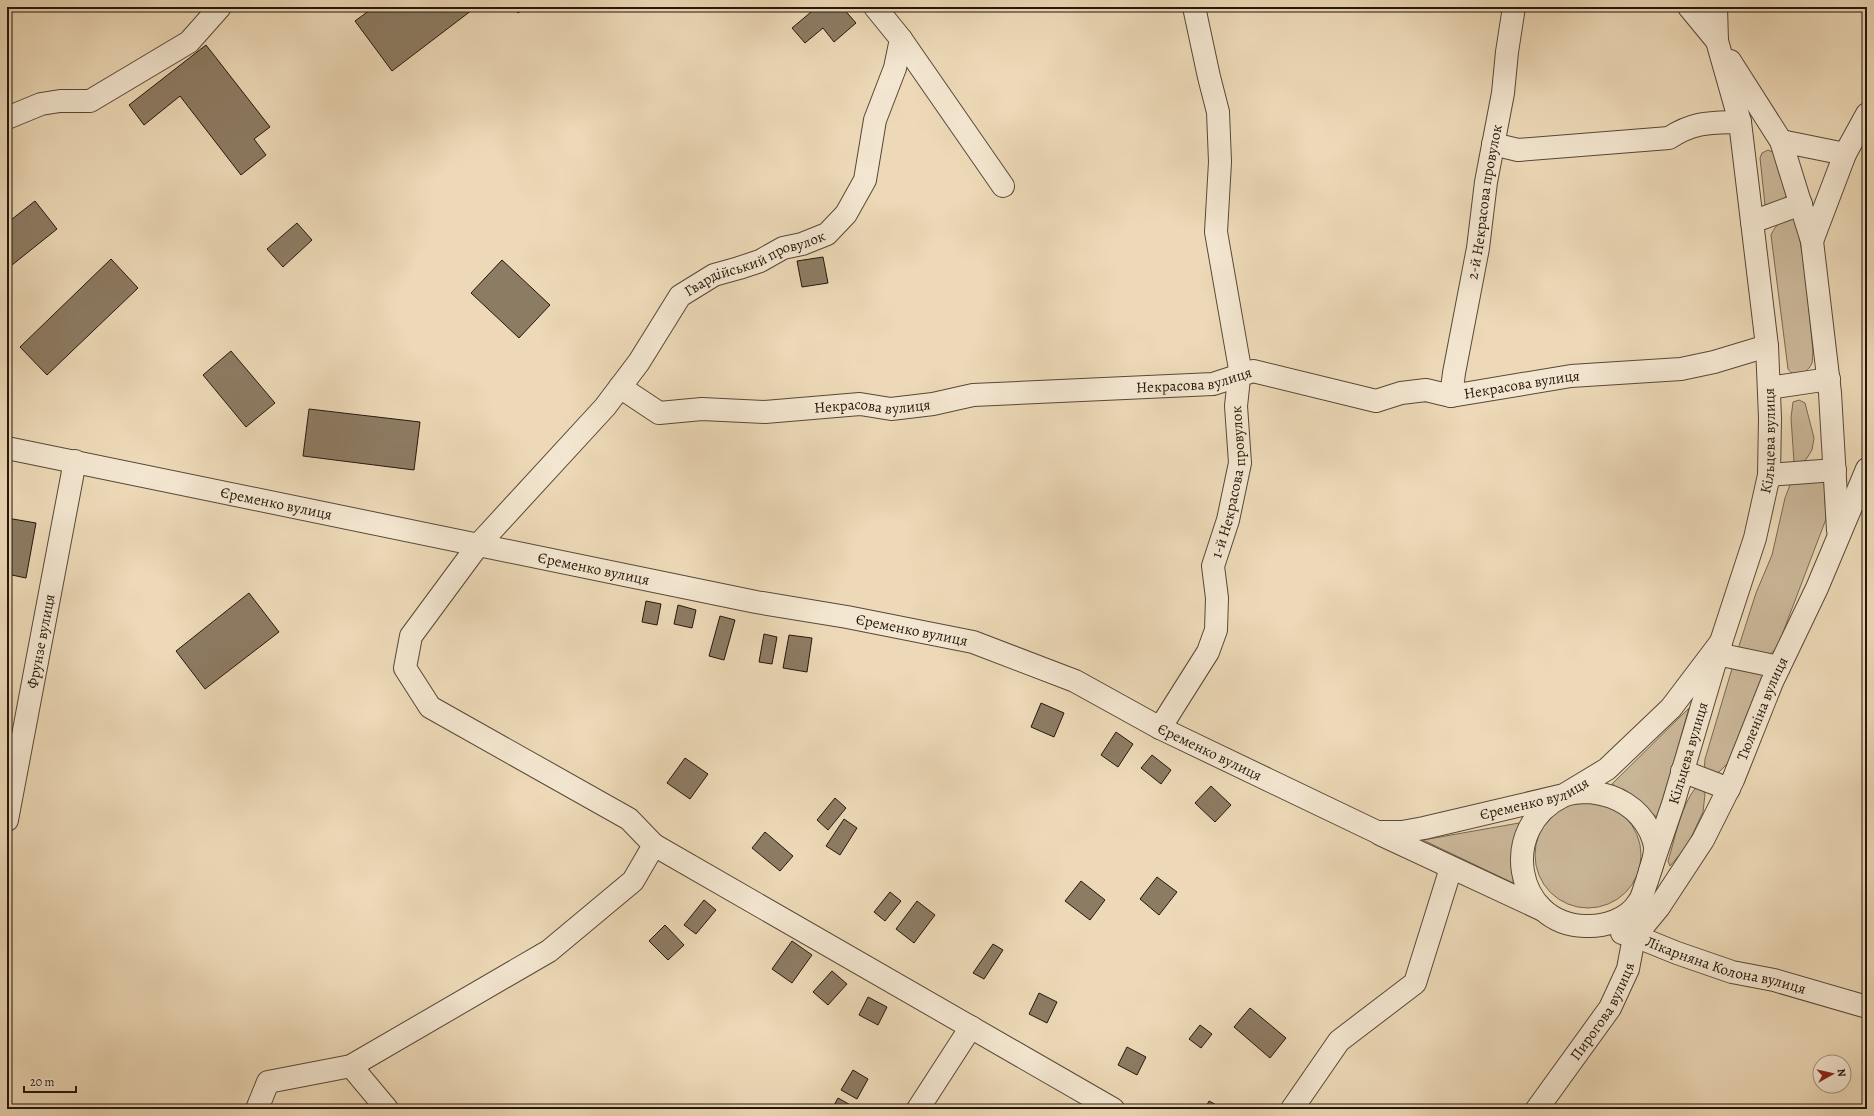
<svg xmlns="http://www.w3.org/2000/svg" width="1874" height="1116" font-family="Alegreya,serif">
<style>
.green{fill:#cbb89a;stroke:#786852}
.building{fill:#8d7c64;stroke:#25170b}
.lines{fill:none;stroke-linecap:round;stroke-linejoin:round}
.minor-casing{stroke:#574836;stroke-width:24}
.minor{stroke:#f3e6d0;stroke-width:22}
.labels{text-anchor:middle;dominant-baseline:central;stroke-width:3;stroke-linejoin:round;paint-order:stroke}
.street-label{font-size:15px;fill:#25170b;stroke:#f3e6d0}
</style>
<rect width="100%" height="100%" fill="#edd9b7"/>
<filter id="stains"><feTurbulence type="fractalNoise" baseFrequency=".005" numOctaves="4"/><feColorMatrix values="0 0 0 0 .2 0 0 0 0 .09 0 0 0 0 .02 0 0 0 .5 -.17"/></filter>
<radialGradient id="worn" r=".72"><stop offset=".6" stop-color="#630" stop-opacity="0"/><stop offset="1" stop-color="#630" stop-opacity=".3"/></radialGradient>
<g class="green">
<path d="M1768 150 1775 153C1779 163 1794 192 1783 200 1779 203 1773 205 1769 207L1765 205 1760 158 1762 153Z"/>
<path d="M1792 218 1796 222 1798 229 1806 276 1813 352C1812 355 1813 360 1812 363 1808 373 1795 380 1788 369L1771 235C1776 224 1781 221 1792 218Z"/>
<polygon points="1799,400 1805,403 1814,438 1812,450 1805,461 1794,462 1791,418 1793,402"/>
<polygon points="1794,478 1824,481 1826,519 1777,648 1769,655 1738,649 1756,593 1772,555 1785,498 1790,485"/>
<polygon points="1734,662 1762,670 1763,676 1737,743 1728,763 1719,772 1713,774 1704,773 1705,759"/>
<polygon points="1689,708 1658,818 1612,784"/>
<path d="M1700 783 1705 794 1703 812 1687 846 1670 866 1668 861C1676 836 1681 802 1700 783Z"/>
<circle cx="1588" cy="855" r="53"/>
<polygon points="1519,823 1513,883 1423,840"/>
</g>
<g class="building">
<polygon points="374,7 476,7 392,71 355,21"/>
<polygon points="513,7 526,7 518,13"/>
<polygon points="817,7 842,7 856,23 834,42 823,28 805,43 792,28"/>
<polygon points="206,45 270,127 254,139 266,155 241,175 180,96 144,125 129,105"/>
<polygon points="35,201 57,229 7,269 7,223"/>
<polygon points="297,223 312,240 283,267 267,249"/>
<polygon points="823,257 828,283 802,287 797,261"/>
<polygon points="111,259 138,288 47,375 20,347"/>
<polygon points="502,260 550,305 519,338 471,293"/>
<polygon points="231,351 275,403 246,427 203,375"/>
<polygon points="309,409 420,422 414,470 303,456"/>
<polygon points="7,518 36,523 26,578 7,574"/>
<polygon points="249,593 279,632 205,689 176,651"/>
<polygon points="646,601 661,604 657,625 642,622"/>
<polygon points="678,605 696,610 692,628 674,624"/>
<polygon points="720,616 735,620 724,660 709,656"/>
<polygon points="764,634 777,637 772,664 759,662"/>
<polygon points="789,635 812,638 807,672 783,668"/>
<polygon points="1041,703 1064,713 1054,737 1031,727"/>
<polygon points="1116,732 1133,744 1118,767 1101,755"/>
<polygon points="1152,755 1171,770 1161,784 1141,768"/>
<polygon points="685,758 708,774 690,799 667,783"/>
<polygon points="1211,786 1231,805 1215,822 1195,803"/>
<polygon points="835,798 846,808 828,830 817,820"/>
<polygon points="844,819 857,828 840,855 826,846"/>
<polygon points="765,832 793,856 780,871 752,848"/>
<polygon points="1157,877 1177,892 1159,915 1140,899"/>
<polygon points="1081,881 1105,900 1090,920 1065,901"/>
<polygon points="890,892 901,901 885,921 874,912"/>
<polygon points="704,900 716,910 696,934 684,925"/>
<polygon points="917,901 935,915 914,943 896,929"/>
<polygon points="665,925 684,945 668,960 649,941"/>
<polygon points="792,941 812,955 792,983 772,969"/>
<polygon points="993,944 1003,950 984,979 973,973"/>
<polygon points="832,971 847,984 828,1005 813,992"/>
<polygon points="1039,993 1057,1002 1047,1023 1029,1014"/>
<polygon points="868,997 887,1007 878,1025 859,1015"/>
<polygon points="1250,1008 1286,1038 1270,1058 1234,1027"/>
<polygon points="1200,1025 1212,1034 1201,1048 1189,1039"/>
<polygon points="1127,1047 1146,1057 1137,1075 1118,1065"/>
<polygon points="853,1070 868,1079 857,1099 841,1090"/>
<polygon points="838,1098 854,1107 853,1109 832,1109"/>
<polygon points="1209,1101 1224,1109 1205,1109"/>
</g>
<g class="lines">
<g class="minor-casing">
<g id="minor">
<polyline points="1716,7 1717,41"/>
<polyline points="901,39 1003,186"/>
<polyline points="1730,61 1781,141 1812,241 1830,393 1838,530"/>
<polyline points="7,118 41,104 60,101 90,101 189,42 220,7"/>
<polyline points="1781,141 1845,154"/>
<path d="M1493 144 1518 150 1669 138C1695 121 1711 123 1740 122"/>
<polyline points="1752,222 1801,204"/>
<polyline points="1812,241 1845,154 1867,114"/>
<path id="s1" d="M620 387 659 413 702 409 765 412 860 404 891 409 933 404 973 395 1213 384 1253 371 1376 401 1401 393 1426 390 1451 396 1571 376 1681 369 1714 362 1767 346"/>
<polyline points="1769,388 1829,379"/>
<path id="s2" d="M1451 396 1454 373 1478 248 1486 182 1503 93 1507 52 1514 7"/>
<path id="s3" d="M7 448 756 602 847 617 973 642 1075 681 1160 728 1377 832H1402L1424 828 1564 795 1607 769 1671 708 1721 642"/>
<polyline points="1769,475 1835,470"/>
<polyline points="1717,654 1779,667"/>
<path id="s4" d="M1160 728 1208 652 1216 630 1217 598 1213 566 1228 520 1240 463 1236 406 1240 369 1216 232 1220 162 1218 112 1209 77 1194 7"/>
<polyline points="1682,771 1729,789"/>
<path d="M1590 792C1616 795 1638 807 1650 831 1652 836 1655 843 1655 848 1655 859 1650 871 1647 881 1644 888 1643 897 1638 903 1627 920 1604 927 1585 926 1514 924 1498 827 1563 796 1571 792 1582 792 1590 792Z"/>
<path id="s5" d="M7 820 75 461"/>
<polyline points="1380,834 1543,910"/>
<polyline points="654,845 1113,1109"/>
<path id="s6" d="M1650 871 1673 804 1721 642 1755 538 1769 475 1770 418 1767 346 1740 122 1717 41 1689 7"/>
<path id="s7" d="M1622 933 1635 936 1677 953 1732 972 1774 980 1867 1007"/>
<path id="s8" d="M1635 936 1659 907 1703 840 1733 780 1772 682 1817 588 1867 469"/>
<polyline points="351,1066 387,1109"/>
<path id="s9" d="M257 1109 268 1082 351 1066 549 951 633 881 654 845 629 819 430 707 405 668 411 636 479 544 605 407 639 362 680 296 714 275 739 268 760 261 783 248 802 244 827 234 846 214 865 180 875 120 895 68 901 39 875 7"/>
<polyline points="918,1109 971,1027"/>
<polyline points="1292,1109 1339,1041 1415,983 1451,868"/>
<path id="s10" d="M1537 1109 1610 1008 1628 969 1637 921"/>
</g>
</g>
<use href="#minor" class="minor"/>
</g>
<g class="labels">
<g class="street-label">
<text stroke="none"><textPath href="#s2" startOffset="197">2-й Некрасова провулок</textPath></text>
<text stroke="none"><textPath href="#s9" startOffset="1354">Гвардійський провулок</textPath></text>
<text stroke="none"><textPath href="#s1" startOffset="585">Некрасова вулиця</textPath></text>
<text stroke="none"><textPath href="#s1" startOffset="921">Некрасова вулиця</textPath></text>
<text stroke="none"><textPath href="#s1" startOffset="261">Некрасова вулиця</textPath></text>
<text stroke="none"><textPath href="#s6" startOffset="448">Кільцева вулиця</textPath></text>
<text stroke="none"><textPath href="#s4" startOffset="264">1-й Некрасова провулок</textPath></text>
<text stroke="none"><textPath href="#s3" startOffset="275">Єременко вулиця</textPath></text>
<text stroke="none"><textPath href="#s3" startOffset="599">Єременко вулиця</textPath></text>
<text stroke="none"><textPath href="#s3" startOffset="923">Єременко вулиця</textPath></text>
<text stroke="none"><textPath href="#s5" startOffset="182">Фрунзе вулиця</textPath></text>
<text stroke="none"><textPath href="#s8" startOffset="262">Тюленіна вулиця</textPath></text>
<text stroke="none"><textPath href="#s3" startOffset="1247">Єременко вулиця</textPath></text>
<text stroke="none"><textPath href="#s6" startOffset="124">Кільцева вулиця</textPath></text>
<text stroke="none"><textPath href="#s3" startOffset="1594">Єременко вулиця</textPath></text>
<text stroke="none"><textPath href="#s7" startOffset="109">Лікарняна Колона вулиця</textPath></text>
<text stroke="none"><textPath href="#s10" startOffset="118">Пирогова вулиця</textPath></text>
</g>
</g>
<rect width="1874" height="1116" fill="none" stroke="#edd9b7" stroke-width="24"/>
<rect x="8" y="8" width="1858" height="1100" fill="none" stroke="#25170b" stroke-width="2"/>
<rect x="12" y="12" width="1850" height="1092" fill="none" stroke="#25170b"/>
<g transform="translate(1832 1074) rotate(82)"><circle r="19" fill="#f3e6d0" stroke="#a19381"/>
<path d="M0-3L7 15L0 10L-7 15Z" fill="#8f2418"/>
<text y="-6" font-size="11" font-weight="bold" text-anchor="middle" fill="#25170b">N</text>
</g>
<path d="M24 1086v6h52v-6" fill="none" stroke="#25170b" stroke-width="2"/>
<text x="30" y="1086" font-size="12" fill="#25170b" stroke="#f3e6d0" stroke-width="3" paint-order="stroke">20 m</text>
<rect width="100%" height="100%" filter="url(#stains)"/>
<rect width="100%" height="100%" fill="url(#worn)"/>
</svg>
